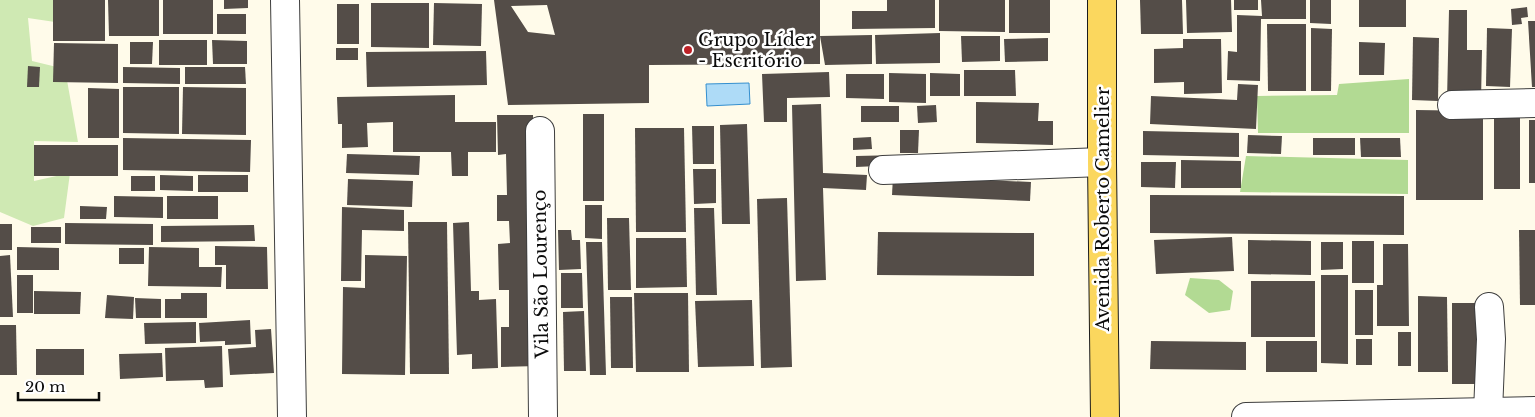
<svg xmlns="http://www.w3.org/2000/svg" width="1535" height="417" font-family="'Libre Baskerville',serif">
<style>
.green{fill:#cfe9b3}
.forest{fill:#b2da93}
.water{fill:#aedbf7;stroke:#348fcf}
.building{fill:#544d48;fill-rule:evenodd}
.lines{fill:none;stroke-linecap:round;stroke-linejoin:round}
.minor-casing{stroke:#3e3e3e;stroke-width:30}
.major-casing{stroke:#1c1c1c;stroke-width:30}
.minor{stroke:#fff;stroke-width:28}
.major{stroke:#fbd75e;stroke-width:28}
.poi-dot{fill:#bd2227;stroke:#fff;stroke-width:2}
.labels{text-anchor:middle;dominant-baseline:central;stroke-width:5;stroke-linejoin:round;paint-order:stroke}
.poi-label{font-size:18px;fill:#0b0b0b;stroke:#fff;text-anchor:start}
.street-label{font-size:18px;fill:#0b0b0b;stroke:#fff}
</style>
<rect width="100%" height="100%" fill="#fffbea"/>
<polygon class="green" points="0,0 54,0 53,3 55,22 28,18 32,61 65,69 78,142 34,141 34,181 70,173 64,218 33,226 0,212"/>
<g class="forest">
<polygon points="1409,79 1409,133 1258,133 1257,96 1337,95 1339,84"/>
<polygon points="1246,156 1408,160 1408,194 1240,192"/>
<polygon points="1190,278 1219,280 1233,291 1230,310 1209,313 1185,295"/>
</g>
<polygon class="water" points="749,83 750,104 707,106 706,84"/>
<g class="building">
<rect x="53" y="0" width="52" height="41"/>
<polygon points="108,0 159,0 159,36 109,36"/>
<rect x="163" y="0" width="50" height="34"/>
<polygon points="224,0 248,0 248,8 224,9"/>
<path d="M494 0H820V36L872 35V64L825 65 820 36V64L649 65V103L508 105ZM547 5 555 35 528 32 511 6Z"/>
<polygon points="887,0 935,0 935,28 852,29 852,11 887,11"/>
<polygon points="939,0 1005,0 1005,32 939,31"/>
<rect x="1009" y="0" width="41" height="33"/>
<polygon points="1140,0 1182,0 1183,34 1141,34"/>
<polygon points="1186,0 1231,0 1232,32 1187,33"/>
<rect x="1234" y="0" width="24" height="10"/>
<polygon points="1261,0 1306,0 1306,19 1261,19 1260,81 1227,80 1228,51 1237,52 1237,15 1262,16"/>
<polygon points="1310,0 1331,0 1331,24 1310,23"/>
<rect x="1359" y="0" width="47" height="27"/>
<polygon points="371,3 429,3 429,48 371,47"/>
<polygon points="434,3 482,4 481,46 433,45"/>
<rect x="337" y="4" width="22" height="40"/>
<polygon points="1527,7 1528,17 1521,18 1522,24 1512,25 1511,9"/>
<polygon points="1449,10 1467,10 1467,50 1482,50 1481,101 1447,100"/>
<rect x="217" y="14" width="29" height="20"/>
<polygon points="1528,21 1535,21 1535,87 1532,87"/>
<polygon points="1267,24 1306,24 1306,91 1268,91"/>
<polygon points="1311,28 1332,29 1331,91 1311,91"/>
<polygon points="1487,28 1512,29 1510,87 1486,86"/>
<polygon points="940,33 940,63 876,64 875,35"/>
<polygon points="961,36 1000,36 1000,61 962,62"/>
<polygon points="1413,37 1439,38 1438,101 1412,100"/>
<polygon points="1048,38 1048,61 1005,62 1004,39"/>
<polygon points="1183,39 1221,39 1222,93 1184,94 1184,82 1154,83 1154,49 1183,48"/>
<rect x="159" y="40" width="48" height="25"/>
<polygon points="212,40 247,41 247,64 213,64"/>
<polygon points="130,42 153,42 152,64 130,64"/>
<polygon points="1359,42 1385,43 1384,75 1359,75"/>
<polygon points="54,43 118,44 118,83 53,82"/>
<rect x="336" y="48" width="22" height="12"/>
<polygon points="486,51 487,85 367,87 366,52"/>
<polygon points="28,66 40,67 39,87 27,87"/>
<polygon points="123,67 180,68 180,84 123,83"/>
<polygon points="185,67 245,67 246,84 185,84"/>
<polygon points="964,70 1015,70 1016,96 964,96"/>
<polygon points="829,72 830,97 787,98 787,122 764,122 762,74"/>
<polygon points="889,73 926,74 926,103 889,102"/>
<polygon points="930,73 960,74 960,96 930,96"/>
<polygon points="846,74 884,74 884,99 846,98"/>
<polygon points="1238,84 1258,85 1256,129 1150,124 1151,96 1237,100"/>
<polygon points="123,87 179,87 179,134 123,133"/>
<polygon points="183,87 246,88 246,135 182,134"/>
<polygon points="88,88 119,89 119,138 88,138"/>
<polygon points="455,95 455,122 496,122 496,152 468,152 468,176 452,176 451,152 393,152 393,122 367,123 368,147 342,148 342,124 338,124 337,97"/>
<polygon points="976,102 1039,103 1038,121 1053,121 1053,145 976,143"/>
<polygon points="821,104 823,173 867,175 866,190 823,188 826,280 796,281 792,105"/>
<polygon points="936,105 937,122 918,123 917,106"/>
<rect x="861" y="106" width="38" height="16"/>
<polygon points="1416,110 1483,111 1483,200 1416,200"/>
<rect x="1494" y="111" width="26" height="78"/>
<rect x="583" y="114" width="21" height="87"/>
<polygon points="497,115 533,115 538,366 501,367 501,327 509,327 509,290 499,290 498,244 510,243 509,221 497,221 497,195 507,195 506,154 498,155"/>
<rect x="1529" y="120" width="6" height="63"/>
<polygon points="747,124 750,224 722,224 720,125"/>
<polygon points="692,126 714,126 714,164 693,164"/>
<polygon points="635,128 684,128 686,232 636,232"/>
<polygon points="900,130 919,130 918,153 900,153"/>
<polygon points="1143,131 1239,133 1239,157 1143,155"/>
<polygon points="1248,135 1282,136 1281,154 1247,153"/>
<polygon points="871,137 872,149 853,150 853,138"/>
<polygon points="123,138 251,140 250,172 123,170"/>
<rect x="1313" y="138" width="42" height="17"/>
<polygon points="1360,138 1400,138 1401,157 1361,157"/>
<rect x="34" y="145" width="84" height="31"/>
<polygon points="347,154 420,156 419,175 346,173"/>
<polygon points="899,155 900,165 856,167 856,156"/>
<polygon points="1181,160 1241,161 1241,188 1181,188"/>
<polygon points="1141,162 1176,162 1175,188 1141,187"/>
<polygon points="693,169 716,169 716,203 694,204"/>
<polygon points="160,175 193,176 193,191 160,190"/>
<rect x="198" y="175" width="50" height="17"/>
<rect x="131" y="176" width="24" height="15"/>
<polygon points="893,176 1031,182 1030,201 892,195"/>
<polygon points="348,179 413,181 412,207 347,205"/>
<polygon points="1150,195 1404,196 1404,235 1150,233"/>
<polygon points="114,196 163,197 163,218 114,217"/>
<rect x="167" y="196" width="51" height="23"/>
<polygon points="787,198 792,367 761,368 757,199"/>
<polygon points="585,205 602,205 602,239 585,238"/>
<polygon points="80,206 107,207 106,219 80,219"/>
<polygon points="342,207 404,210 404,231 362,230 361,281 341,281"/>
<polygon points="694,208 714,208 717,295 696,295"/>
<polygon points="607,218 629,218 631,290 608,290"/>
<polygon points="408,222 447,222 449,374 410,374"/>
<polygon points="469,222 471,291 479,291 479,300 496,299 498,368 472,369 472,354 457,355 453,223"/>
<polygon points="65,223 153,224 153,245 65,244"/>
<rect x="0" y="224" width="12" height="26"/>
<polygon points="254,225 255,241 161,242 161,226"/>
<rect x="31" y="227" width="30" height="16"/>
<polygon points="558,230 571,230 572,240 580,240 581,269 559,270"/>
<polygon points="1519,230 1535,230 1535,305 1520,305"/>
<polygon points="878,232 1034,233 1034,276 877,275"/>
<polygon points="1232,237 1234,271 1156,274 1154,240"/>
<polygon points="636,238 686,238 687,287 636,288"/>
<polygon points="1248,240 1311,241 1311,275 1248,274"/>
<rect x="1352" y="241" width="22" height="42"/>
<polygon points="586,242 602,242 606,375 590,375"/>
<polygon points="1321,242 1343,242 1343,269 1321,270"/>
<polygon points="1383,244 1408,244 1409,326 1377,326 1377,285 1383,285"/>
<polygon points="215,246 267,247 268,289 226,289 226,265 215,265"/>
<polygon points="17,247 59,248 59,270 17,270"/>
<polygon points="149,247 199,248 199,267 222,267 221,287 148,286"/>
<rect x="119" y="248" width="25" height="16"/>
<polygon points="10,255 13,317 0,317 0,256"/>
<polygon points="365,255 407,256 405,375 342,374 343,287 365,288"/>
<polygon points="561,273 582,273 583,308 561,308"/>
<rect x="17" y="275" width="16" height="38"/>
<polygon points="1321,275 1348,275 1348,364 1321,363"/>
<rect x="1251" y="281" width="64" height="56"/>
<rect x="1355" y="290" width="18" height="45"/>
<polygon points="34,291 81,292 80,314 34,314"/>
<polygon points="181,293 207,293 207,318 165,318 165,299 181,299"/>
<polygon points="634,293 688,293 689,372 636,372"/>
<polygon points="107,295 134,297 133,319 105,318"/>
<polygon points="1418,296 1447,297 1448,372 1418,372"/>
<polygon points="610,297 632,297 633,368 611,368"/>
<polygon points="135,298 161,299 161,318 136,318"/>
<polygon points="752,300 754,366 698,367 695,301"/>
<rect x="1452" y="303" width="31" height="81"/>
<polygon points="584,311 586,371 564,371 563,312"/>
<polygon points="250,320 251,344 225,345 225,341 200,342 199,323"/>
<polygon points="196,322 196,343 145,344 144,323"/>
<polygon points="0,325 16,325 17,375 0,375"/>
<polygon points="271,329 274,373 230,375 228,349 256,347 255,330"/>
<rect x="1398" y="332" width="13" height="34"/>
<rect x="1356" y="339" width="16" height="26"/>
<polygon points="1151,341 1246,342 1246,370 1150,369"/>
<rect x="1266" y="341" width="51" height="31"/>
<polygon points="222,346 223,387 205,388 204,380 166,381 165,348"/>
<rect x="36" y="349" width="48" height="26"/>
<polygon points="162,353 163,377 120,379 119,354"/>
</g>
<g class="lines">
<g class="minor-casing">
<g id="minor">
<polyline points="285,0 292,417"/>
<polyline points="1452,105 1535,103"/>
<polyline points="540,131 543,417"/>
<polyline points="883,170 1102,162"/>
<polyline points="1488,412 1491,339 1489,307"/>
<polyline points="1246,417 1535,411"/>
</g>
</g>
<g class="major-casing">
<polyline id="major" points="1102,0 1102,162 1105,417"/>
</g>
<use href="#minor" class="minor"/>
<use href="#major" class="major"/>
</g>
<circle class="poi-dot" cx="688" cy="50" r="5"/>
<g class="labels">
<g class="poi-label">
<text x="698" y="40">Grupo Líder<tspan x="698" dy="21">- Escritório</tspan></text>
</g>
<g class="street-label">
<text transform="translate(1103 209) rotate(-90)">Avenida Roberto Camelier</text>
<text transform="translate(541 274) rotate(-91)">Vila São Lourenço</text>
</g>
</g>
<path d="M18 392v8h81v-8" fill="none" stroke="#0b0b0b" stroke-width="2.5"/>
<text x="25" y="392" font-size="15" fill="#0b0b0b" stroke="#ffffff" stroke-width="4" paint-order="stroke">20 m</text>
</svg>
